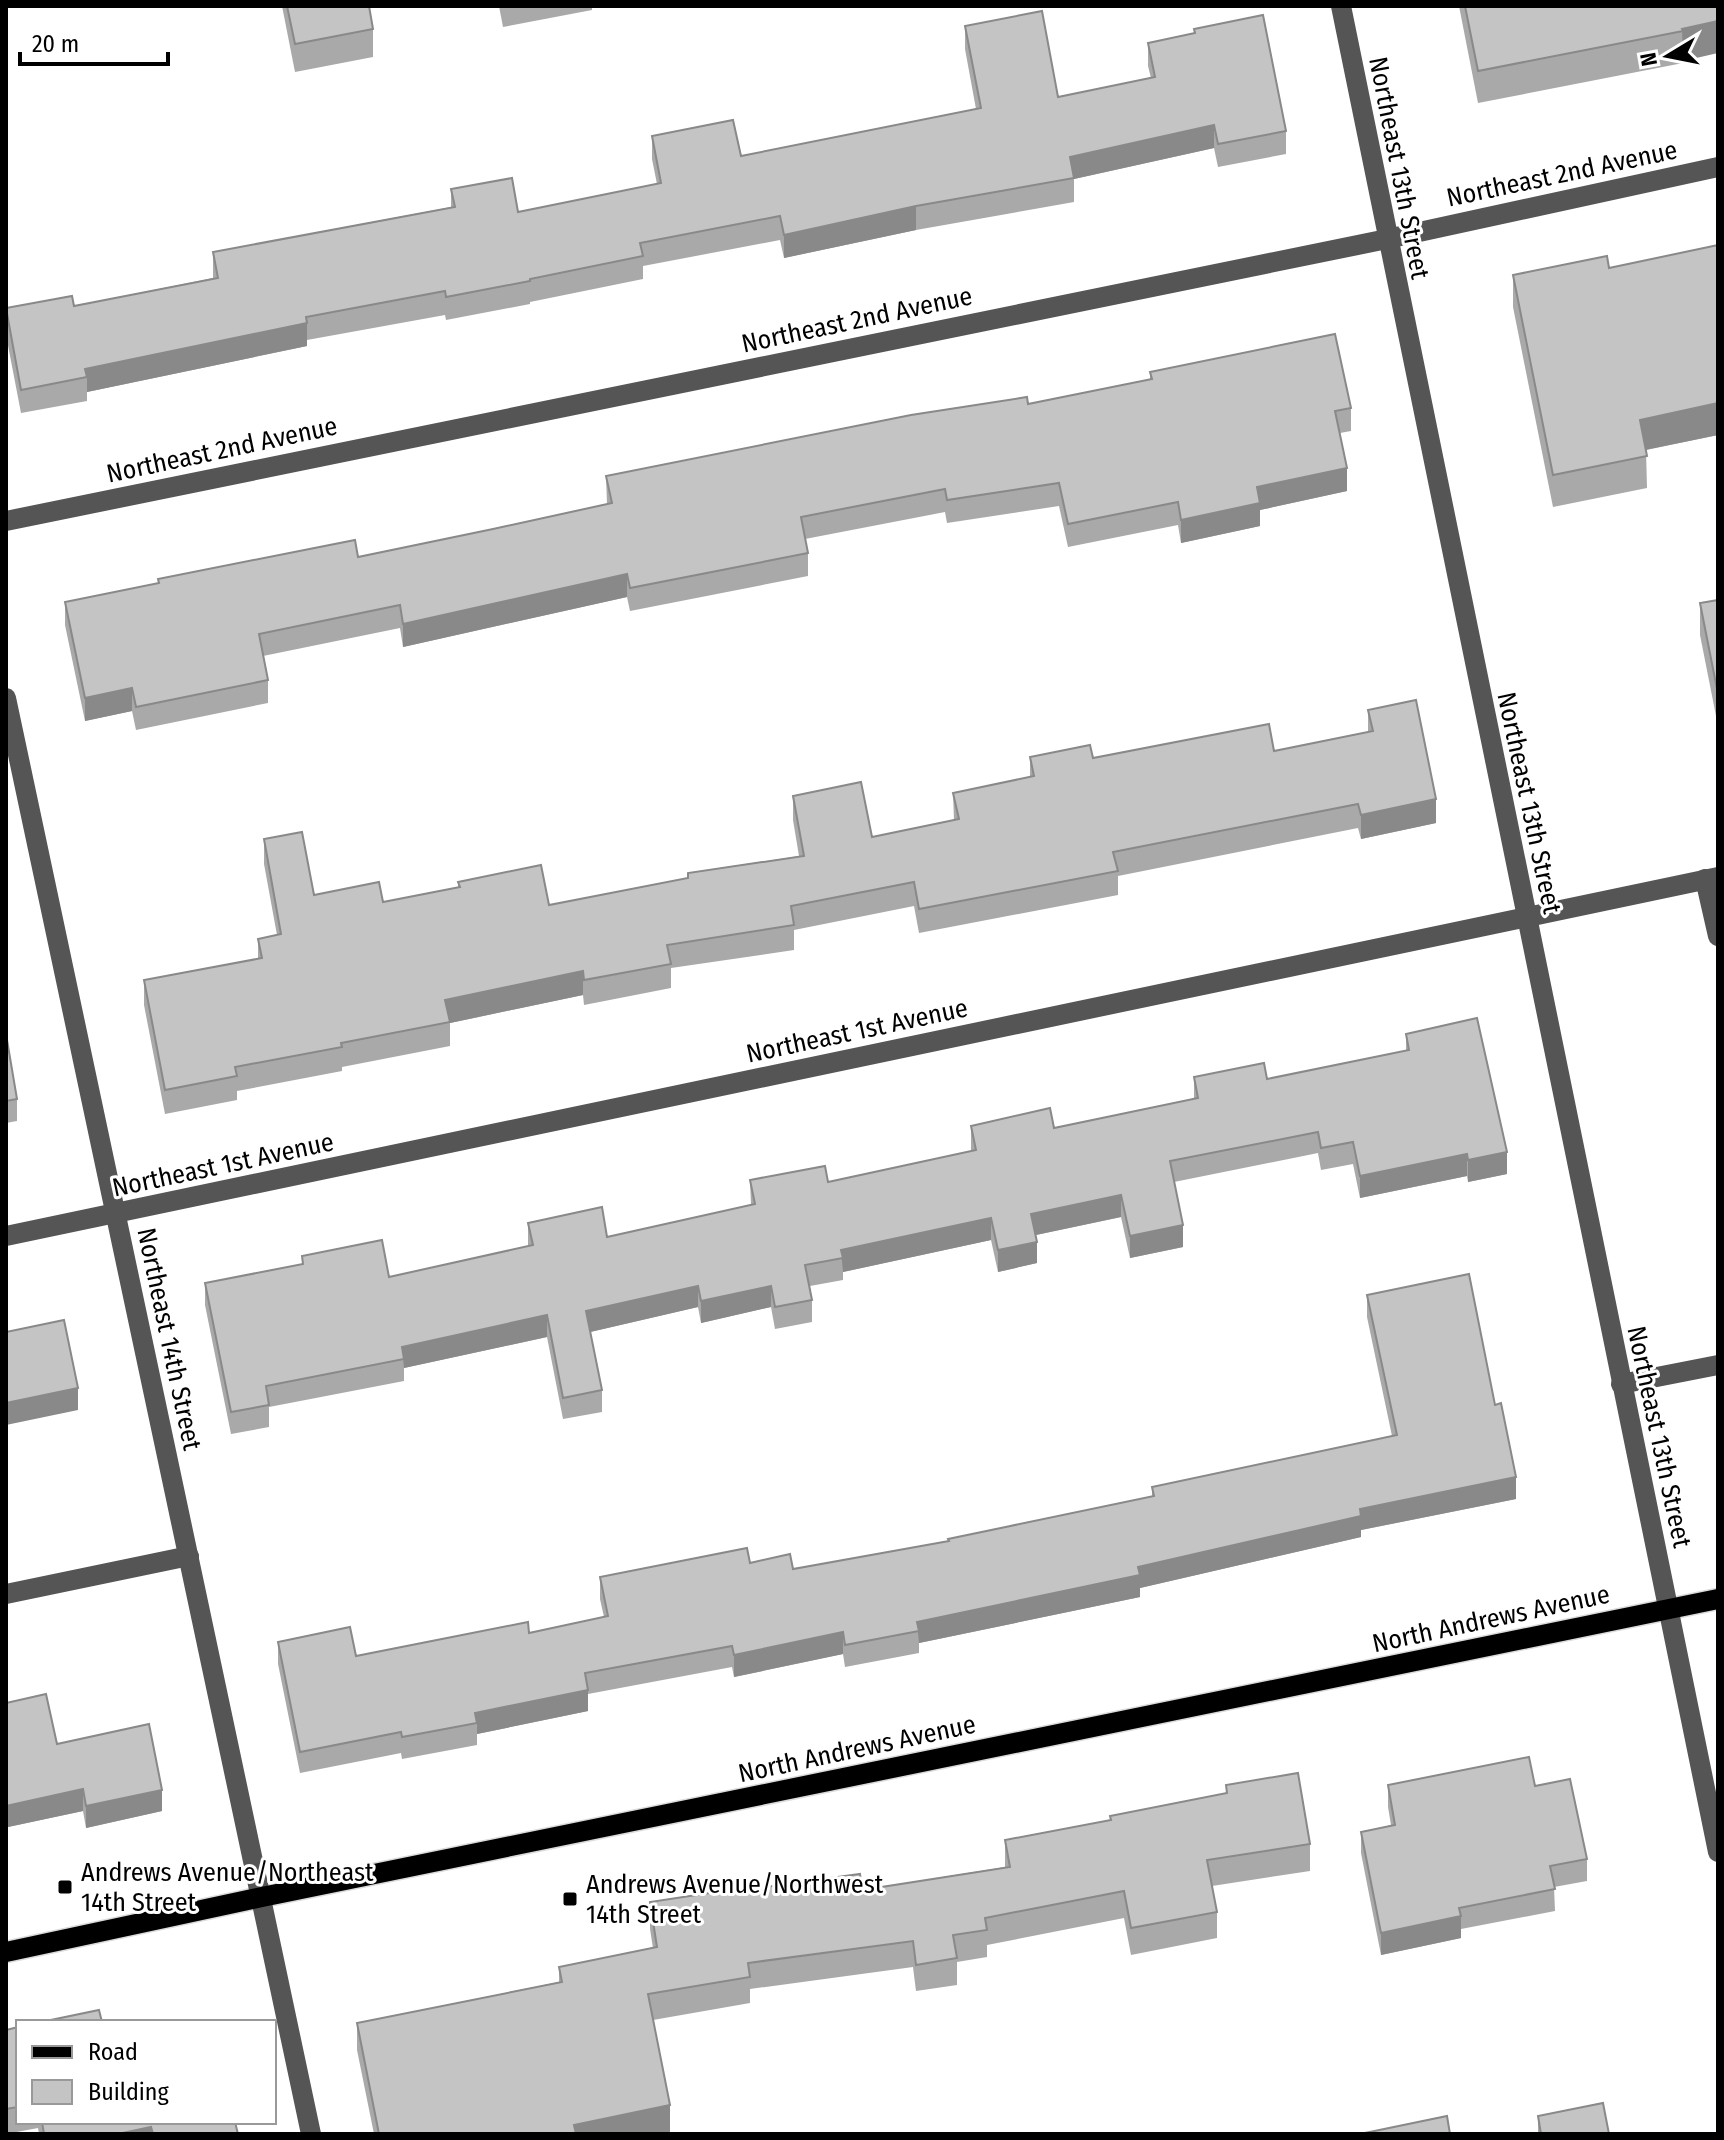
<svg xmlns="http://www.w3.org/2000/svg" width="1724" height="2140" font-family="'Fira Sans Condensed',sans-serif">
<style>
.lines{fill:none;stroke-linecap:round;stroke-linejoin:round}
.major-casing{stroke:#dbdbdb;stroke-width:23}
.minor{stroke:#555;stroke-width:20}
.major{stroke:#000;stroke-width:20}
.wall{fill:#a9a9a9}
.shaded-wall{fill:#898989}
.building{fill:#c4c4c4;stroke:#898989;stroke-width:2}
.poi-dot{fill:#000;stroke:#fff;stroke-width:3}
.labels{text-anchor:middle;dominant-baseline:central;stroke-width:6;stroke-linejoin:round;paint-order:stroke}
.street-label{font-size:26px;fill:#000;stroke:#fff}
.poi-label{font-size:26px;fill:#000;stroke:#fff;text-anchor:start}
</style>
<rect width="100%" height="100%" fill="#fff"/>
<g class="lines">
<g class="major-casing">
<polyline id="major" points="6,1952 262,1897 1718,1599"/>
</g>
<g class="minor">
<polyline points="1341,6 1718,1852"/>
<polyline points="6,521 1387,239 1718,167"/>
<polyline points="6,698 311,2134"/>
<polyline points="1705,879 1718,936"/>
<polyline points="6,1236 1718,877"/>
<polyline points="1621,1384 1718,1365"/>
<polyline points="6,1594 189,1556"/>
</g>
<use href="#major" class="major"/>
</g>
<g class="wall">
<polygon points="282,6 369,6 373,29 373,57 295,72"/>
<polygon points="499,6 592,6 592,10 503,27"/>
<polygon points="1459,6 1718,6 1683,61 1683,63 1478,103"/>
<polygon points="965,26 1058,97 1151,78 1148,66 1148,43 1194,33 1194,29 1286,131 1286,154 1218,167 1214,148 1074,179 1074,202 916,230 784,258 780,240 643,266 643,279 530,302 530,304 446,320 445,315 307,340 307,346 87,392 87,401 21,413 6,335 6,308 74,306 213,278 213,252 451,207 451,189 518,212 657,184 652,159 652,136 741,156 976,109 965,49"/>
<polygon points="1718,245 1718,435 1646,450 1647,488 1553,507 1513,307 1513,275 1609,268"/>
<polygon points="1150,372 1351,408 1351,431 1340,433 1347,491 1260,510 1260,526 1181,543 1178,525 1068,547 1059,506 947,523 945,512 805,539 808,553 808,576 630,611 627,597 403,647 400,628 263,656 268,680 268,703 136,730 132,711 85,721 65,625 65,602 158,583 158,579 358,557 493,529 607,504 606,476 1028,404 1150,380"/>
<polygon points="1718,600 1718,726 1700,635 1700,603"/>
<polygon points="1368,710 1436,823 1361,839 1358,828 1118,876 1118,895 919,933 914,906 794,930 794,950 671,968 671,988 584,1005 583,995 450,1023 450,1046 342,1067 342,1071 237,1091 237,1100 165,1114 144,1005 144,980 258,959 258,939 277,935 264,864 264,839 314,895 383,902 458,887 458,882 549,905 688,878 688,873 799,856 793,820 793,796 872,837 954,820 953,793 1030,777 1030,757 1093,758 1274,751 1368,732"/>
<polygon points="6,1034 17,1099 17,1121 6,1123"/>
<polygon points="1406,1034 1507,1174 1468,1182 1467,1176 1360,1198 1353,1164 1321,1170 1318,1153 1174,1182 1183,1247 1130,1258 1121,1217 1036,1235 1037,1263 998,1272 991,1240 843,1272 843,1280 810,1286 812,1300 812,1322 775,1329 771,1307 701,1323 698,1307 590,1332 602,1390 602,1412 563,1419 547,1337 404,1368 404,1381 269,1407 269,1427 231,1434 205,1305 205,1283 302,1264 302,1256 389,1277 528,1246 528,1223 607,1237 751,1205 750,1180 828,1182 971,1151 971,1126 1054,1128 1194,1099 1194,1077 1267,1079 1406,1051"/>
<polygon points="1367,1295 1495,1405 1516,1499 1361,1530 1361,1537 1140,1588 1140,1597 919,1643 919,1653 845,1667 843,1654 734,1677 732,1667 588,1694 588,1711 477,1734 477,1745 402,1759 401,1753 300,1773 278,1664 278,1642 356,1656 529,1633 604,1617 600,1599 600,1577 750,1563 793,1569 948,1542 1152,1496 1152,1487 1392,1436 1367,1317"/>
<polygon points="6,1703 57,1744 162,1811 86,1828 83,1811 8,1827 8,1841 6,1841"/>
<polygon points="1226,1785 1310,1844 1310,1871 1212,1886 1217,1912 1217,1938 1131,1955 1124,1918 987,1945 987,1957 957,1962 957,1985 916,1991 913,1967 750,1989 750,2003 653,2020 670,2132 660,2134 374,2134 357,2050 357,2023 559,1982 559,1967 653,1948 650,1929 650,1902 736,1891 862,1890 1005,1867 1005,1840 1110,1820 1110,1816 1226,1793"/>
<polygon points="1388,1785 1535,1786 1587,1859 1587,1881 1554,1887 1555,1911 1461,1929 1461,1938 1381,1955 1361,1853 1361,1832 1391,1825 1388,1807"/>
<polygon points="18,2027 18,2122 235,2122 238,2134 39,2134 38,2128 6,2134 6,2030"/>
<polygon points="1538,2116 1609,2134 1538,2134"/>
</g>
<g class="shaded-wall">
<polygon points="1718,21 1718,53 1683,61 1682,29"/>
<polygon points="1214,125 1214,148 1074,179 1070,157"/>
<polygon points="916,206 916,230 784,258 784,235"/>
<polygon points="307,323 307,346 87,392 87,377 85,369"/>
<polygon points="1718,403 1718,435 1640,451 1640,420"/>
<polygon points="1347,468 1347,491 1260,510 1260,526 1181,543 1181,520 1257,487"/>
<polygon points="627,574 627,597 403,647 403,624"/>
<polygon points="132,688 132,711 85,721 85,698"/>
<polygon points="1436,799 1436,823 1361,839 1361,815"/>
<polygon points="583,971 583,995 450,1023 445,1000"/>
<polygon points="1507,1152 1507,1174 1468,1182 1468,1160"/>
<polygon points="1467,1154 1467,1176 1360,1198 1360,1176"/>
<polygon points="1121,1195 1121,1217 1031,1236 1031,1214"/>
<polygon points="991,1218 991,1240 843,1272 841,1250"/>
<polygon points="1183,1225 1183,1247 1130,1258 1130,1236"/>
<polygon points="1037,1242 1037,1263 998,1272 998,1250"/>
<polygon points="698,1286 698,1307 586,1333 586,1311"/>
<polygon points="771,1286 771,1307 701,1323 701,1301"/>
<polygon points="547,1315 547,1337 404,1368 402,1347"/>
<polygon points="78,1388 78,1410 6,1425 6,1403"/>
<polygon points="1516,1477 1516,1499 1361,1530 1361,1537 1140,1588 1140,1597 919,1643 917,1622 1138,1567 1360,1509"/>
<polygon points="843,1632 843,1654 734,1677 734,1655"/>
<polygon points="588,1690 588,1711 477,1734 477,1723 475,1713"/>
<polygon points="83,1789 83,1811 8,1827 8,1819 6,1819 6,1806"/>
<polygon points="162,1790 162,1811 86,1828 86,1806"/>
<polygon points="1461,1916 1461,1938 1381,1955 1381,1933"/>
<polygon points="670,2105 670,2132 660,2134 574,2134 574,2125"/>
<polygon points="151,2127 151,2134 118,2134"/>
</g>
<g class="building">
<polygon points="287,6 369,6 373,29 295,44"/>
<polygon points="1465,6 1718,6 1718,21 1682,29 1683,31 1478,71"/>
<polygon points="1042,11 1058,97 1155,77 1148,43 1195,33 1194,29 1263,15 1286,131 1218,144 1214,125 1070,157 1074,178 916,206 784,235 780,216 640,243 643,256 530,279 530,281 446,297 445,291 306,317 307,323 85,369 87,377 21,390 6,308 72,296 74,306 218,278 213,252 455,207 451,189 512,178 518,212 661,183 652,136 733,120 741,156 981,108 965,26"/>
<polygon points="1718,245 1718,403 1640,420 1647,456 1553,475 1513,275 1607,256 1609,268"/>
<polygon points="1335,334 1351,408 1335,411 1347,468 1257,487 1260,503 1181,520 1178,502 1068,524 1059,483 947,500 945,489 801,517 808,553 630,588 627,574 403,624 400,605 259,634 268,680 136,707 132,688 85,698 65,602 159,583 158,579 355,540 358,557 493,529 612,503 606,476 911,415 1027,397 1028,404 1152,379 1150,372"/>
<polygon points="1718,600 1718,694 1700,603"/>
<polygon points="1416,700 1436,799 1361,815 1358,804 1113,852 1118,871 919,909 914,882 791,906 794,925 667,945 671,964 584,980 583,971 445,1000 450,1022 341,1043 342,1047 235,1067 237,1076 165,1090 144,980 262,958 258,939 281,934 264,839 302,832 314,895 379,882 383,902 460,887 458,882 541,865 549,905 688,878 688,873 804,856 793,796 861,782 872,837 959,819 953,793 1034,776 1030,757 1090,745 1093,758 1269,724 1274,751 1373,731 1368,710"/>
<polygon points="1477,1018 1507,1152 1468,1160 1467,1154 1360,1176 1353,1142 1321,1148 1318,1132 1170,1161 1183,1225 1130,1236 1121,1195 1031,1214 1037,1242 998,1250 991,1218 841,1250 843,1258 805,1265 812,1300 775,1307 771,1286 701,1301 698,1286 586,1311 602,1390 563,1398 547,1315 402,1347 404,1359 266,1386 269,1405 231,1412 205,1283 303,1264 302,1256 382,1240 389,1277 533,1245 528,1223 602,1207 607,1237 755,1204 750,1180 825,1166 828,1182 976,1150 971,1126 1050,1108 1054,1128 1198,1098 1194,1077 1264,1063 1267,1079 1409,1050 1406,1034"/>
<polygon points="6,1034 17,1099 6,1101"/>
<polygon points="1469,1274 1495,1405 1501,1403 1516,1477 1360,1509 1361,1516 1138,1567 1140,1575 917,1622 919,1631 845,1645 843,1632 734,1655 732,1646 585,1673 588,1690 475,1713 477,1723 402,1737 401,1732 300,1752 278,1642 350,1627 356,1656 528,1622 529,1633 608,1616 600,1577 747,1548 750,1563 790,1554 793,1569 949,1541 948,1539 1154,1496 1152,1487 1397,1435 1367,1295"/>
<polygon points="64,1320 78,1388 6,1403 6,1332"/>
<polygon points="46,1694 57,1744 149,1724 162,1790 86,1806 83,1789 6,1806 6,1703"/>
<polygon points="1529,1757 1535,1786 1570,1779 1587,1859 1550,1866 1555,1889 1459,1908 1461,1916 1381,1933 1361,1832 1395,1825 1388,1785"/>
<polygon points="1298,1773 1310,1844 1207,1860 1217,1912 1131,1928 1124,1891 985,1918 987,1930 953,1935 957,1958 916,1965 913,1941 748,1963 750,1977 648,1994 670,2105 574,2125 576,2134 379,2134 357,2023 562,1982 559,1967 657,1947 650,1902 736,1889 736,1891 860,1874 862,1890 1010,1867 1005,1840 1111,1820 1110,1816 1227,1793 1226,1785"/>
<polygon points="99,2010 102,2022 41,2022"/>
<polygon points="18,2027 18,2107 6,2109 6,2030"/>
<polygon points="1603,2103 1609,2134 1541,2134 1538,2116"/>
<polygon points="1447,2116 1450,2134 1360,2134"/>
<polygon points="42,2122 235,2122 238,2134 153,2134 151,2127 118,2134 44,2134"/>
</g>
<g class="poi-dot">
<rect x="57" y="1879" width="16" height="16" rx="4"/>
<rect x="562" y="1891" width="16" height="16" rx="4"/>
</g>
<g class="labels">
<g class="street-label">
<text transform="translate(1399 168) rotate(79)">Northeast 13th Street</text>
<text transform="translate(1562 174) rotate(-12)">Northeast 2nd Avenue</text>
<text transform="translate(857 320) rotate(-12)">Northeast 2nd Avenue</text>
<text transform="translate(222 450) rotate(-12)">Northeast 2nd Avenue</text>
<text transform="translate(1529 803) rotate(78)">Northeast 13th Street</text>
<text transform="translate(857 1031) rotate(-12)">Northeast 1st Avenue</text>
<text transform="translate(223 1165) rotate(-12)">Northeast 1st Avenue</text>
<text transform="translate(169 1339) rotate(78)">Northeast 14th Street</text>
<text transform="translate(1659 1437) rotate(78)">Northeast 13th Street</text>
<text transform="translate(1491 1619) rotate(-12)">North Andrews Avenue</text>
<text transform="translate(857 1749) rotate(-12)">North Andrews Avenue</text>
</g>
<g class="poi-label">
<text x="81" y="1872">Andrews Avenue/Northeast<tspan x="81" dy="30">14th Street</tspan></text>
<text x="586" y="1884">Andrews Avenue/Northwest<tspan x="586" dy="30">14th Street</tspan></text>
</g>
</g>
<rect width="1724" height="2140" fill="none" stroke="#000000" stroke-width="16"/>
<rect x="16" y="2020" width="260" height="104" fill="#ffffff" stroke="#999999" stroke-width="2"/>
<rect x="32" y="2046" width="40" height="12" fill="#000000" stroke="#999999" stroke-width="2"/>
<text x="88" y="2060" font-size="24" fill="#000000">Road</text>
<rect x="32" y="2080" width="40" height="24" fill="#c4c4c4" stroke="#999999" stroke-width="2"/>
<text x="88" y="2100" font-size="24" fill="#000000">Building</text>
<g transform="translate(1668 56) rotate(260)" stroke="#ffffff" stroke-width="6" paint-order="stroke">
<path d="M0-6L14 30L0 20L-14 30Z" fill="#000000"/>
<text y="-12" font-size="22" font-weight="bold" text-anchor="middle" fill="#000000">N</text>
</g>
<path d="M20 52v12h148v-12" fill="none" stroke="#000000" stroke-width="4"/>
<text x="32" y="52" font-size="24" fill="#000000" stroke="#ffffff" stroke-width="6" paint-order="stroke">20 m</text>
</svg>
